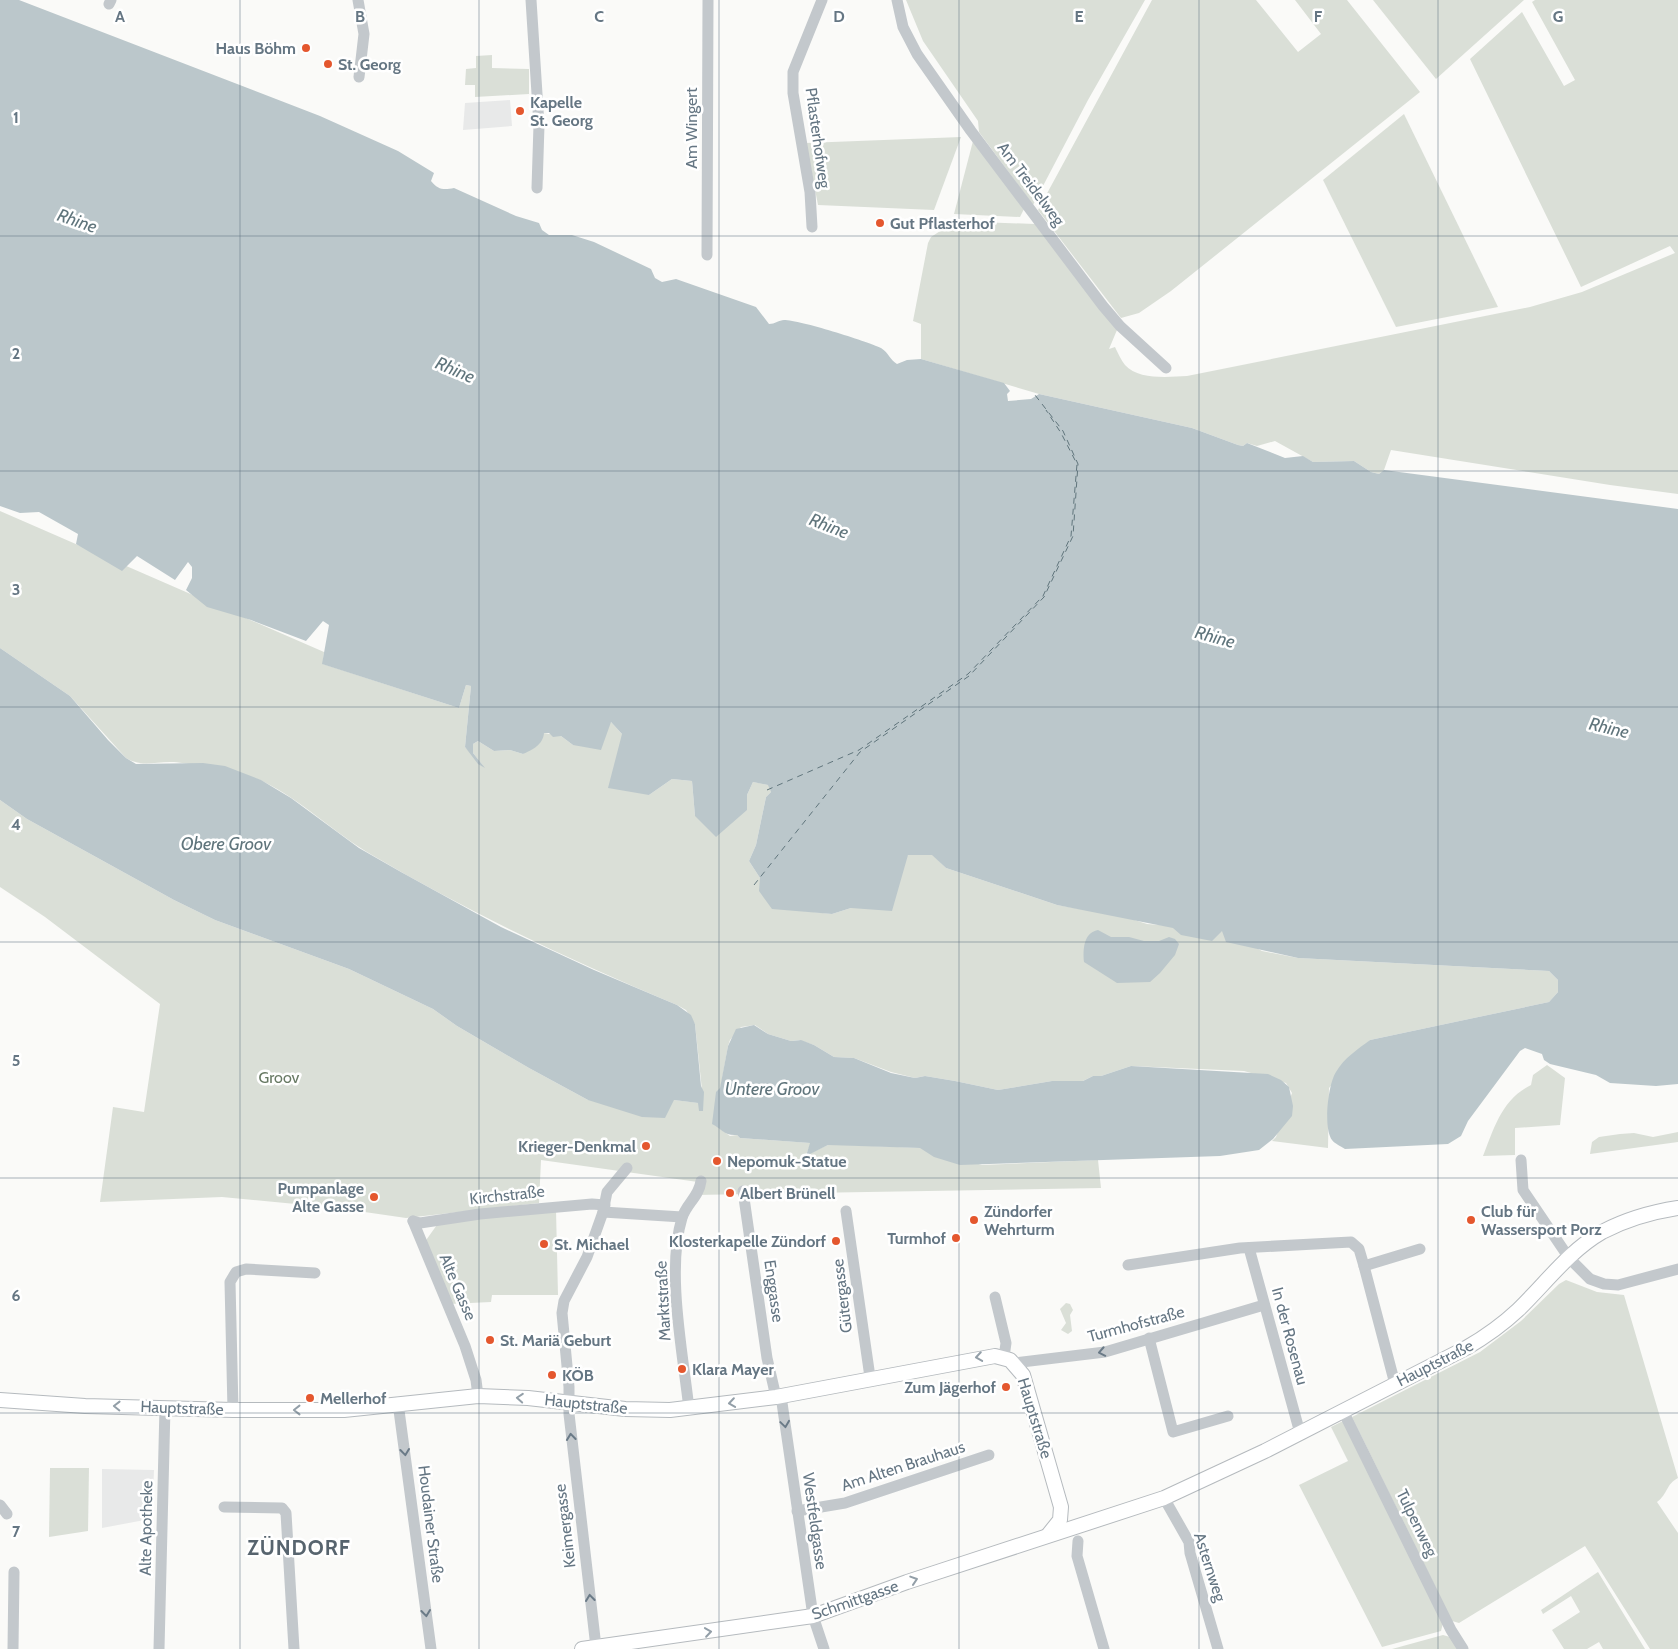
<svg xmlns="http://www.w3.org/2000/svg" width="1678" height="1649" font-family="Cabin,sans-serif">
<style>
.built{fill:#e8e9e9}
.green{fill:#dadfd7}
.water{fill:#bbc7cb}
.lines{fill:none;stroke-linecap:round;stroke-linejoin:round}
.ferry{stroke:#60757c;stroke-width:1;stroke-dasharray:6 5;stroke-linecap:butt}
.major-casing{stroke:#b5babe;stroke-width:16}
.minor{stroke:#c3c8cc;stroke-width:11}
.major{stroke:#fff;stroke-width:14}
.oneway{stroke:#6a7a87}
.oneway2{stroke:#939fa8}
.grid{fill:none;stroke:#657683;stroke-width:1;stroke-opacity:0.55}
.poi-dot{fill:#e4572e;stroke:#fff;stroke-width:2}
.labels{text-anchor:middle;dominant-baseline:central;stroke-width:5;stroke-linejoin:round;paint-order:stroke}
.poi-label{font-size:16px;font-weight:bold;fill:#657683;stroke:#fff;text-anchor:start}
.street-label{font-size:16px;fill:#657683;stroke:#fff}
.park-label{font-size:16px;fill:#687a64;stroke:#fff}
.water-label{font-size:18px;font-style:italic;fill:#60757c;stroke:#fff}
.district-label{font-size:21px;font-weight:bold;letter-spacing:1px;fill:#57646e;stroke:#fff}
.grid-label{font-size:16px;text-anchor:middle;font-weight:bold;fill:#657683;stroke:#fff;stroke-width:5;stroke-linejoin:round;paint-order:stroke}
</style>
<rect width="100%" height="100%" fill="#fafaf8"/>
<g class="built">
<polygon points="510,100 512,126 463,130 465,103"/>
<polygon points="102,1469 154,1470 152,1516 150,1519 102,1528"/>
</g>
<g class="green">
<polygon points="906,0 1145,0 1088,100 1033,205 979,132 978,121 923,41"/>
<polygon points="1152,0 1256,0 1298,52 1321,34 1295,0 1347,0 1420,92 1171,291 1139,313 1121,318 1038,210"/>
<polygon points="1373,0 1524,0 1436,79"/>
<path d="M1535 0H1678V494L1610 485 1391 450 1384 470 1379 474 1371 472 1354 461 1313 462 1275 441 1257 446 1247 443 1243 446 1238 445 1192 428 1039 394 921 359V324L913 321 928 243 931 237 951 224 952 221 1035 224 1117 330 1109 349 1115 347C1118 353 1121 360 1125 365 1138 380 1168 377 1187 376L1530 307 1582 292 1675 253 1670 246 1581 287 1470 59 1522 12 1564 86 1575 80 1532 2Z"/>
<polygon points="492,55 492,68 529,69 529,94 475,97 475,85 465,85 466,69 476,68 476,56"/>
<polygon points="1404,114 1498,307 1396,327 1323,180"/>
<polygon points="961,137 934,210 818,205 806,143"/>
<polygon points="973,141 1024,209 1020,217 954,214"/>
<path d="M0 511 324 652 323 664 459 708 466 685 471 686 465 747 484 767 473 753V744L478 741 494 751 510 750 523 754 544 733 561 736 573 745 611 722 622 734 649 795 672 779 692 781 695 816 747 810V795L753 782 769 785 771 792 766 797 756 845 749 861 760 878 804 911 832 914 851 908H865L908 855H933L946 868 1057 905 1122 916 1147 924 1222 930 1262 951 1298 958 1549 971 1558 980V992L1549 1002 1370 1040 1329 1088 1328 1148 1272 1141 1276 1137 1292 1093 1286 1083 1244 1071 1131 1066 1101 1076H1093L1083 1081H1052L998 1090 955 1081 925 1076 915 1078 891 1072 854 1058 834 1057 814 1045 799 1040 791 1041 768 1034 755 1025 741 1027 730 1040 728 1046 714 1124 730 1136 737 1135 740 1138 811 1143 806 1155 828 1145H849L921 1148 982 1165 1098 1160 1101 1188 695 1195 698 1182 541 1160 539 1203 406 1218 337 1208 222 1197 100 1202 113 1107 144 1112 160 1004 45 917 0 887V800L27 819 174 900 215 920 349 969 433 1009 457 1026 529 1068 588 1100H674L699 1103 702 1090 695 1024 686 1010 677 1005C572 961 470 913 372 855 334 833 302 800 262 781 250 775 188 763 174 762 155 761 143 768 126 758L70 696 0 648Z"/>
<path d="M1547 1065 1565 1078 1560 1125 1515 1128V1155L1483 1156C1494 1128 1502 1099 1531 1085L1533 1075Z"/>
<polygon points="1678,1132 1678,1142 1590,1154 1592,1142 1599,1137 1620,1134 1634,1133 1653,1137"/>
<polygon points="556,1210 558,1295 492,1295 491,1302 449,1304 424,1243 439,1222"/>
<path d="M1566 1280 1597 1292 1624 1295 1678 1478C1666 1484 1668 1494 1657 1502L1678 1533V1649H1650L1585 1546 1459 1623 1452 1621 1352 1417 1480 1352 1521 1321 1559 1284Z"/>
<polygon points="1066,1303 1070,1304 1073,1310 1070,1315 1072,1331 1068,1334 1061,1330 1066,1323 1060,1309"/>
<polygon points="1343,1421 1443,1623 1441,1631 1382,1647 1299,1485 1348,1461 1331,1427"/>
<polygon points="50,1468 89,1468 88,1531 49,1537"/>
<polygon points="1598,1572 1645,1649 1603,1649 1599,1642 1587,1649 1564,1649 1552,1630 1580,1612 1571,1596 1543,1614 1541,1610"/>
<polygon points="1443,1635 1450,1637 1458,1649 1392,1649"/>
</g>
<g class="water">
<path d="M0 0H19L320 116 398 151 434 173 431 181C438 190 444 190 454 188L516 216 539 223 542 230 549 235H572L594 242 651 269 655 278 662 282 676 279 756 307 769 324C775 324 779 320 784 320 800 320 866 341 881 348 889 353 890 360 897 364L907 360 921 359 1004 383 1010 391 1007 394 1008 401 1031 399 1039 394 1192 428 1238 445 1243 446 1247 443 1285 458 1303 456 1313 462 1354 461 1371 472 1379 474 1384 470 1678 509V1084L1656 1086 1610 1083 1596 1075 1550 1064 1544 1060 1542 1054 1525 1048 1520 1051 1468 1121 1461 1136 1448 1144 1345 1149C1341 1146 1335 1144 1332 1140 1323 1128 1328 1084 1336 1072 1344 1058 1358 1049 1370 1040L1549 1002 1558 992V980L1549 971 1298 958 1226 942 1222 931 1212 941 1181 935 1173 928 1057 905 946 868 932 855H908L892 911 851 908 832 914 772 909 759 891 760 878 749 861 756 845 766 797 771 792 768 785 753 782 747 795V810L716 837 695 816 692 781 672 779 649 795 608 788 622 734 611 722 601 750 573 745 561 736 553 737 549 733H544C543 745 532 750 523 754L510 750 494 751 478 741 473 744V753L485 768 478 764 465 747 471 686 466 685 459 708 322 664 329 625 323 621 306 641 251 620 207 607 186 590 192 578V567L188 562 175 580 137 556 122 571 76 544 78 534 39 512 20 513 0 506Z"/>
<polygon points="0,648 70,696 108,740 126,758 136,764 203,763 225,766 261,780 291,798 359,848 401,872 501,927 594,970 677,1005 691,1015 695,1024 701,1086 704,1092 703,1111 699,1111 698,1103 674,1100 665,1118 642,1117 588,1100 529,1068 457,1026 433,1009 349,969 215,920 174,900 27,819 0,800"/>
<path d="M1098 930 1111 937H1129L1144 941H1159L1169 937 1175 939 1179 944 1175 955 1160 973 1150 982 1117 983 1084 962C1083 950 1083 933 1098 930Z"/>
<path d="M754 1025 768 1034 791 1041 801 1040 814 1045 834 1057 854 1058 891 1073 915 1078 925 1076 955 1081 998 1090 1052 1081H1083L1093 1076H1101L1131 1066 1268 1074 1281 1080 1289 1087 1293 1106 1292 1116 1273 1139 1259 1150 1220 1156 960 1165 934 1157 920 1148 828 1145 806 1156 810 1143 740 1138 737 1135C724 1136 722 1129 712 1124L716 1092 720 1088 728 1046 736 1029Z"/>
</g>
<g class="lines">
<g class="ferry">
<polyline points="767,790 859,750 968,674 1043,596 1071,536 1077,464 1061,433 1046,410"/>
<polyline points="754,885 860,752 969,676 1044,597 1073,536 1078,464 1063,431 1035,395"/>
</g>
<g class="major-casing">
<g id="major">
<polyline points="0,1400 85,1406 233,1410 344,1410 478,1396 528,1398 625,1409 670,1410 776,1397 995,1356 1010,1360 1023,1375 1061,1507 1060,1520 1048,1535"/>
<path d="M582 1649 813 1616 907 1582 1164 1498 1265 1451 1466 1348C1485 1337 1502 1325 1518 1310 1545 1284 1569 1251 1602 1232 1625 1220 1652 1212 1678 1208"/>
</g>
</g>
<g class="minor">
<polyline points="358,0 364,34 359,77"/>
<polyline points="531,0 539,125 537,188"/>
<polyline points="897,0 903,27 917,54 971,131 1103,306 1120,326 1166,368"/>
<polyline points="109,4 111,0"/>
<polyline points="812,227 810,192 793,93 793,72 822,0"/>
<polyline points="707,255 708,0"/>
<polyline points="1521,1160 1523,1190 1569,1258 1590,1279 1604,1284 1618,1285 1678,1269"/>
<polyline points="743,1191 767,1358 776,1397"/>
<polyline points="846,1211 870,1377"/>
<polyline points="603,1212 682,1217"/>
<polyline points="413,1221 420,1223 480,1214 592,1204 605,1205"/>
<polyline points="413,1221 465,1346 476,1380 478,1396"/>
<polyline points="1249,1248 1300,1433"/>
<polyline points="1128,1265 1240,1248 1351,1242 1359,1249 1364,1266 1395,1384"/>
<polyline points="1364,1266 1420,1249"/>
<polyline points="995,1297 1006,1343 1004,1357"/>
<polyline points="1149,1338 1173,1432 1228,1416"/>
<polyline points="1014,1363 1105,1352 1264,1305"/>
<polyline points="781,1396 813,1616 824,1649"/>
<polyline points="398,1403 431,1649"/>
<path d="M689 1409C683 1354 666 1270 682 1218 686 1204 699 1197 701 1181"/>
<polyline points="233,1410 230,1282 236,1272 246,1269 315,1273"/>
<polyline points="1343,1411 1451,1630 1463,1649"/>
<polyline points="1164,1498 1189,1542 1190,1553 1218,1649"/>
<polyline points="0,1505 7,1514"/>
<polyline points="224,1507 282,1508 286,1513 294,1649"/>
<polyline points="797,1511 845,1503 989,1455"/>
<polyline points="1078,1541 1077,1556 1104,1649"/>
<polyline points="596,1647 569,1414 569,1387 562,1313 564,1301 587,1257 603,1212 607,1192 627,1168"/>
<polyline points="13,1649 14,1572"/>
<polyline points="159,1649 165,1407"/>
</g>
<use href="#major" class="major"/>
</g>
<defs><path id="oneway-chevron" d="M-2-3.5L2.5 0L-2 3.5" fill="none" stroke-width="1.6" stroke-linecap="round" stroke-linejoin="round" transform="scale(1.25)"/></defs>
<g class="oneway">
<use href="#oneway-chevron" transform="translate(1102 1352) rotate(169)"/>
<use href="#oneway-chevron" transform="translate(785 1424) rotate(82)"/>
<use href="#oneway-chevron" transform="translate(571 1437) rotate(-96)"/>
<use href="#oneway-chevron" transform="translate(405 1452) rotate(83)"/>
<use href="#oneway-chevron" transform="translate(590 1598) rotate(-97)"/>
<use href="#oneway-chevron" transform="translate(426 1613) rotate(83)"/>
</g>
<g class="oneway2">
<use href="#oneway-chevron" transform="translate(979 1357) rotate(171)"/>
<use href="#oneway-chevron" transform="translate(520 1398) rotate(-176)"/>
<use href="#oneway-chevron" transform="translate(732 1403) rotate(172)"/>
<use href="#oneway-chevron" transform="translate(117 1406) rotate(-179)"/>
<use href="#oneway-chevron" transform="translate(297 1410) rotate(-180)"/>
<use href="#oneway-chevron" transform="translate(914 1580) rotate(-18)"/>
<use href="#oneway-chevron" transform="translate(708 1632) rotate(-8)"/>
</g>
<path class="grid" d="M240 0V1649M479 0V1649M719 0V1649M959 0V1649M1199 0V1649M1438 0V1649M0 236H1678M0 471H1678M0 707H1678M0 942H1678M0 1178H1678M0 1413H1678"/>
<g class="poi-dot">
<circle cx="306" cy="48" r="5"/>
<circle cx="328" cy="64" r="5"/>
<circle cx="520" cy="111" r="5"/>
<circle cx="880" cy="223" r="5"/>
<circle cx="646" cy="1146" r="5"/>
<circle cx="717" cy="1161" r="5"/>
<circle cx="730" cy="1193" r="5"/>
<circle cx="374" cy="1197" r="5"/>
<circle cx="974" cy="1220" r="5"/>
<circle cx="1471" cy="1220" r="5"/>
<circle cx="956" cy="1238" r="5"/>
<circle cx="836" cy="1241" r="5"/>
<circle cx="544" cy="1244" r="5"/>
<circle cx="490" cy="1340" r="5"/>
<circle cx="682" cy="1369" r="5"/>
<circle cx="552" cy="1375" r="5"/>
<circle cx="1006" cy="1387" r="5"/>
<circle cx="310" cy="1398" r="5"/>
</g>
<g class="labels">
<g class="poi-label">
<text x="296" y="48" text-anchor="end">Haus Böhm</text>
<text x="338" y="64">St. Georg</text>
<text x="530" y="102">Kapelle<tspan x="530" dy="18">St. Georg</tspan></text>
<text x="890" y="223">Gut Pflasterhof</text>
<text x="636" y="1146" text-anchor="end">Krieger-Denkmal</text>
<text x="727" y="1161">Nepomuk-Statue</text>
<text x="364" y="1188" text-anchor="end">Pumpanlage<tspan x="364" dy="18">Alte Gasse</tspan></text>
<text x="740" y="1193">Albert Brünell</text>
<text x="984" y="1211">Zündorfer<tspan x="984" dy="18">Wehrturm</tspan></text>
<text x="1481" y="1211">Club für<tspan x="1481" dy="18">Wassersport Porz</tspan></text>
<text x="946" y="1238" text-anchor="end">Turmhof</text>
<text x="826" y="1241" text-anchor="end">Klosterkapelle Zündorf</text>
<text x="554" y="1244">St. Michael</text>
<text x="500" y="1340">St. Mariä Geburt</text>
<text x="692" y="1369">Klara Mayer</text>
<text x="562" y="1375">KÖB</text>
<text x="996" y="1387" text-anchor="end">Zum Jägerhof</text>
<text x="320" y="1398">Mellerhof</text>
</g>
<g class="street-label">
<text transform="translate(691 128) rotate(-90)">Am Wingert</text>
<text transform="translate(818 138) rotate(82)">Pflasterhofweg</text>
<text transform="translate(1031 184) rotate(53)">Am Treidelweg</text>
<text transform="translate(507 1195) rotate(-6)">Kirchstraße</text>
<text transform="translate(458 1287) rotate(67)">Alte Gasse</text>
<text transform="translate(774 1291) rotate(82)">Enggasse</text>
<text transform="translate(842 1296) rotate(-97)">Gütergasse</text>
<text transform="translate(663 1301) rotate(-93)">Marktstraße</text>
<text transform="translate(1136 1324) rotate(-15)">Turmhofstraße</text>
<text transform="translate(1290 1336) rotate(75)">In der Rosenau</text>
<text transform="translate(1435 1363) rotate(-27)">Hauptstraße</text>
<text transform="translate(586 1404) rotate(6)">Hauptstraße</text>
<text transform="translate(182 1408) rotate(2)">Hauptstraße</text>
<text transform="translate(1035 1418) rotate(73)">Hauptstraße</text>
<text transform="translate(903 1466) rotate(-18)">Am Alten Brauhaus</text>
<text transform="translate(815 1521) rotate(82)">Westfeldgasse</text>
<text transform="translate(1417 1523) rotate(64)">Tulpenweg</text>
<text transform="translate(431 1524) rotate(83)">Houdainer Straße</text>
<text transform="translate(565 1526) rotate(-97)">Keimergasse</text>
<text transform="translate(146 1528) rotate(-89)">Alte Apotheke</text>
<text transform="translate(1210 1567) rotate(72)">Asternweg</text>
<text transform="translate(855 1600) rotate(-19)">Schmittgasse</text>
</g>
<g class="park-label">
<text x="279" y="1077">Groov</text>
</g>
<g class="water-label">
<text transform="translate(77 221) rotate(19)">Rhine</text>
<text transform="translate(455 370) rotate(23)">Rhine</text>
<text transform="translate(829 526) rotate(21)">Rhine</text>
<text transform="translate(1215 637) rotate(15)">Rhine</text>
<text transform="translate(1609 728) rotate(13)">Rhine</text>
<text x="226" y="844">Obere Groov</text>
<text x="772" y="1089">Untere Groov</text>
</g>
<g class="district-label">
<text x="299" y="1547">ZÜNDORF</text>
</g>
</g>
<g class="grid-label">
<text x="120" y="22">A</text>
<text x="360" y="22">B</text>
<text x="599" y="22">C</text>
<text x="839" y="22">D</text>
<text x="1079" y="22">E</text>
<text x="1318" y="22">F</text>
<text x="1558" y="22">G</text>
<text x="16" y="123">1</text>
<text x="16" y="359">2</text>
<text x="16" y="595">3</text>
<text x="16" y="830">4</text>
<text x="16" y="1066">5</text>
<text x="16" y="1301">6</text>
<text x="16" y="1537">7</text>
</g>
</svg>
